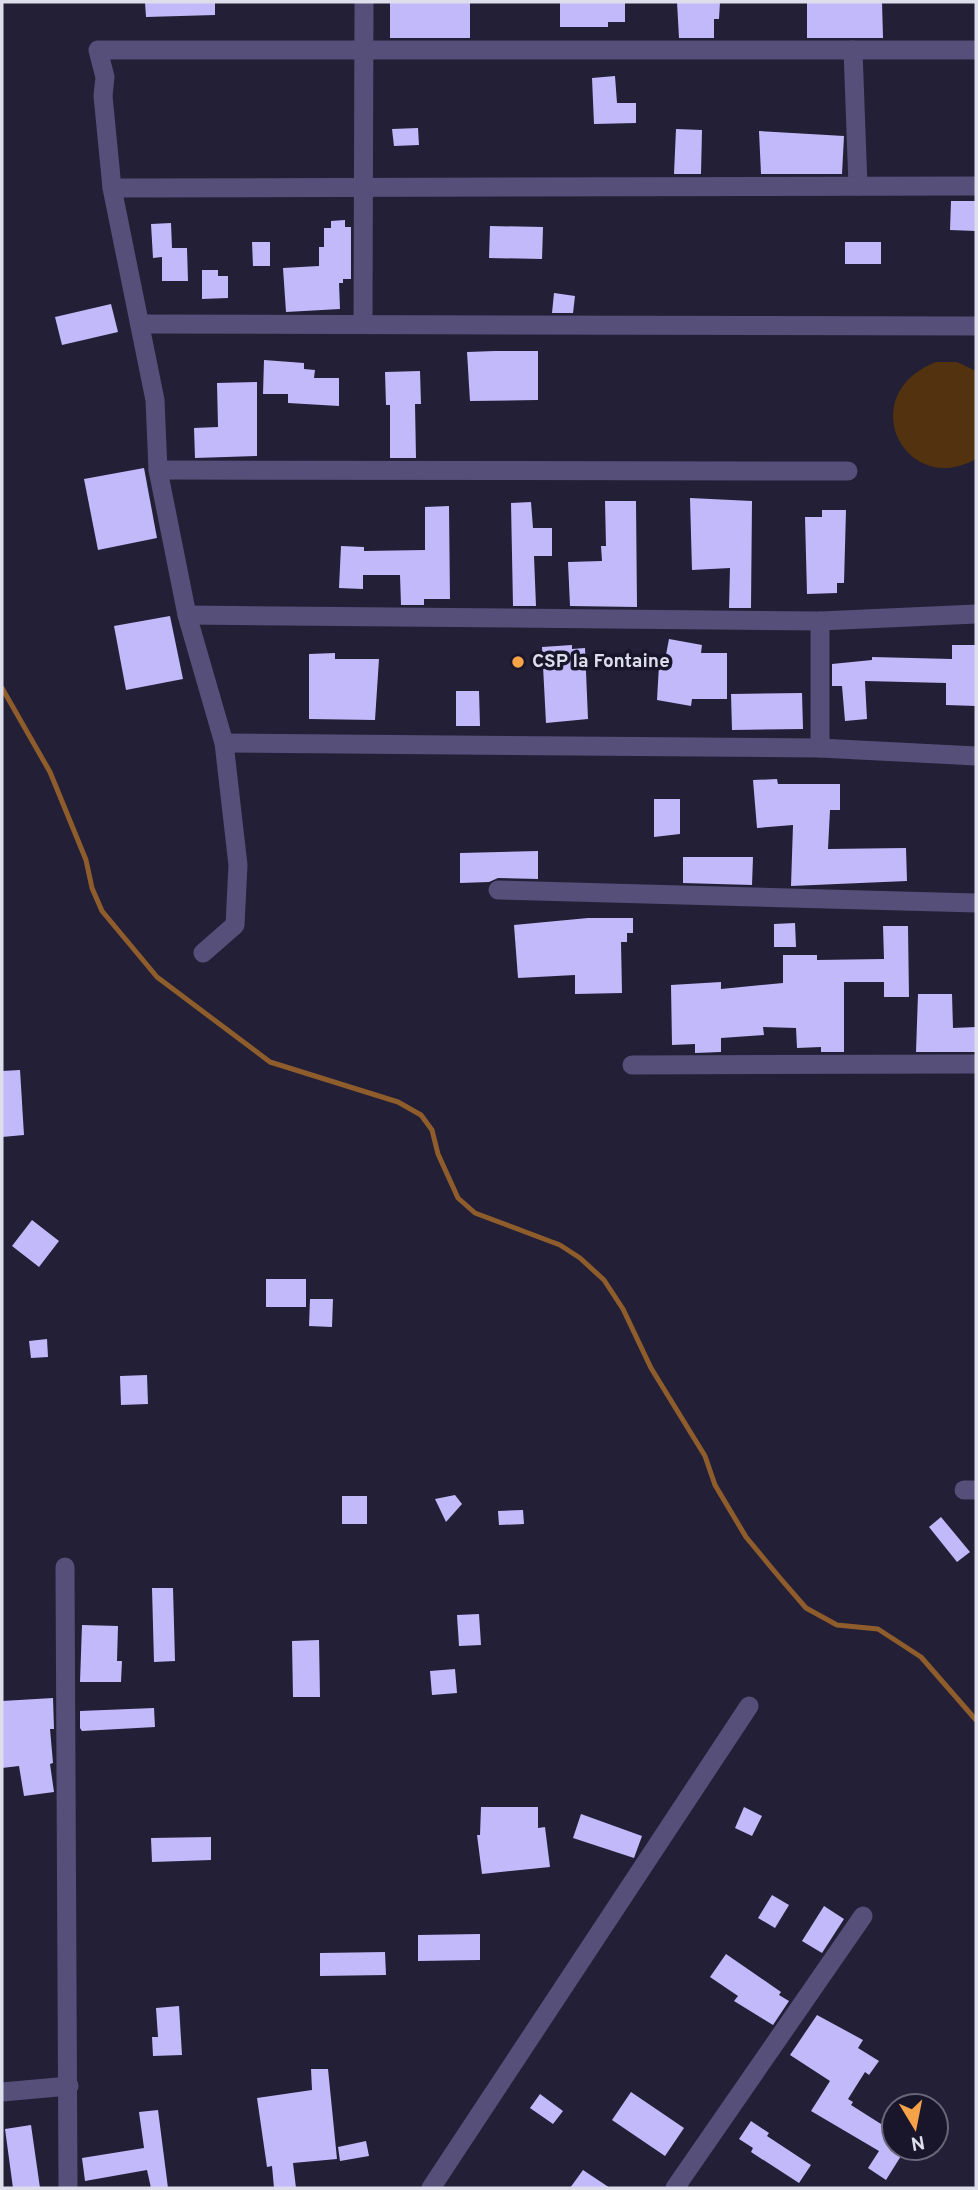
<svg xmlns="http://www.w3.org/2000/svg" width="978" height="2190" font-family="Overpass,sans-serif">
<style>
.green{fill:#52320f}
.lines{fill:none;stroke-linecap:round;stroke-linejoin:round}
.stream{stroke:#8e5d2b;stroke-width:5}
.building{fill:#c2b9fb}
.minor{stroke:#554f79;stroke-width:19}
.poi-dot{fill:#f6a248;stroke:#19162b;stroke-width:2.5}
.labels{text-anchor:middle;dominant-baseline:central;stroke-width:7;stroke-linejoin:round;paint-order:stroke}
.poi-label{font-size:19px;font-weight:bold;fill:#deddec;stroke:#19162b;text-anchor:start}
</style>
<rect width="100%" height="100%" fill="#231f36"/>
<path class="green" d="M936 362H957L976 371V459C905 499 852 395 936 362Z"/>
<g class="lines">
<polyline class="stream" points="2,688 50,772 86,860 92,888 102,911 157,977 270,1062 398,1102 421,1115 432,1130 438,1154 458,1198 475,1213 560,1245 580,1258 604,1280 623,1309 651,1368 705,1456 715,1485 746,1537 780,1578 806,1608 837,1625 878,1629 921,1657 976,1720"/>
</g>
<g class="building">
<polygon points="145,2 215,2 215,15 146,17"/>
<rect x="390" y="2" width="80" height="36"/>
<polygon points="560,2 625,2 625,22 608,22 608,27 560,27"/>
<polygon points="677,2 720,2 719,19 714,19 714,38 679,38"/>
<polygon points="807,2 882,2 883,38 807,38"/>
<polygon points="615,76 617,103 636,103 636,123 594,124 592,78"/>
<polygon points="418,128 419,145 394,146 392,129"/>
<polygon points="676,129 702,130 701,174 674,174"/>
<polygon points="759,131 844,136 842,174 761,174"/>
<polygon points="951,201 976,201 976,231 950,230"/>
<polygon points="345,220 345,227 351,227 351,279 343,279 343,283 339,283 340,309 286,312 283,268 319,266 319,247 324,247 324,228 331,228 331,221"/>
<polygon points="171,223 172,248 187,248 188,281 162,281 162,257 153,258 151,224"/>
<polygon points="490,226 543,227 542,259 489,258"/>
<polygon points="252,242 270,242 270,266 253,266"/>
<rect x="845" y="242" width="36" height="22"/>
<polygon points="202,270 218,270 218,276 228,276 228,298 202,299"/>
<polygon points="554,293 575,296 573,313 552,313"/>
<polygon points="111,304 118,332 62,345 55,317"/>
<polygon points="495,351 538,351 538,400 470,401 467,352"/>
<polygon points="264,360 304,363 304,369 315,370 314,378 339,378 339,406 288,403 288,394 263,394"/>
<polygon points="420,371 421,404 415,404 416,458 390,458 390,405 386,405 385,372"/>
<polygon points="257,382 257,456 195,458 194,428 218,427 217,383"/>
<polygon points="144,468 157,538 98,550 84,479"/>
<polygon points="690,498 752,501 751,608 729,608 730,568 692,570"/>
<polygon points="605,501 636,501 637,607 570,606 568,562 602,561 601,546 606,546"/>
<polygon points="531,502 533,528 552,528 552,556 534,556 536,606 513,606 511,503"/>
<polygon points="449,506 450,599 424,599 424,605 401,605 400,575 363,575 363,589 339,588 341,546 364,547 364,551 425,550 425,507"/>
<polygon points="822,510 846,510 844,583 837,583 837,593 807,594 805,517 822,517"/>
<polygon points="170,616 183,679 126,690 114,626"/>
<polygon points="669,639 702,645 701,653 727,653 727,699 692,699 691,706 657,700 659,665 664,665"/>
<polygon points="572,645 572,649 585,648 588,719 546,723 542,647"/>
<polygon points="952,645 976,645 976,706 946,705 946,683 865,681 867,719 845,721 842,686 832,686 832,664 872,660 872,657 952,659"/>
<polygon points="335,653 335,659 379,659 375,720 309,719 309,654"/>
<polygon points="456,691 479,691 480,726 456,726"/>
<polygon points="802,693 803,729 732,730 731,694"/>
<polygon points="777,779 778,784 840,784 840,810 830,810 828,849 906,848 907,881 791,886 793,825 757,828 753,780"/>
<polygon points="654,799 680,799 680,834 654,837"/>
<polygon points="538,851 538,879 498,878 489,882 460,883 460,853"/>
<polygon points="683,857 753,857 752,885 683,883"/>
<polygon points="588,918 633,918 633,933 627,933 627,942 621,942 622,993 575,994 575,975 518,978 514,925"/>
<polygon points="795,923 796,947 774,947 774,924"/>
<polygon points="883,926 908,926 909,997 884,997 884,982 844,982 844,1052 821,1052 821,1047 797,1048 796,1028 763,1027 764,1035 721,1038 721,1052 695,1053 695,1044 672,1045 671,985 721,982 721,989 783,983 783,955 817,955 817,960 884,959"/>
<polygon points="918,994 952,994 953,1028 976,1027 976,1052 916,1052"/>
<polygon points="20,1070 24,1135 2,1137 2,1071"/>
<polygon points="32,1220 59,1241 39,1267 12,1246"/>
<rect x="266" y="1279" width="40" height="28"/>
<polygon points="310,1299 333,1299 332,1327 309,1326"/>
<polygon points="47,1339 48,1357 31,1358 29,1341"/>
<polygon points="147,1375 148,1404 121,1405 120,1376"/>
<polygon points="455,1495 462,1504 446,1522 435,1499"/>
<rect x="342" y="1496" width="25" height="28"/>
<polygon points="523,1510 524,1524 499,1525 498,1511"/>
<polygon points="941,1517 970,1552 957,1562 929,1527"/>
<polygon points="152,1588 173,1588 175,1661 154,1662"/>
<polygon points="479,1614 481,1645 459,1646 457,1615"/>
<polygon points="82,1625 118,1626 117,1661 122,1661 121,1682 80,1682"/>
<polygon points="319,1640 320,1697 293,1697 292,1641"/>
<polygon points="455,1669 457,1693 432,1695 430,1671"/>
<polygon points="53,1698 54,1729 50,1729 53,1763 50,1764 54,1792 24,1796 19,1766 2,1768 2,1701"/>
<polygon points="154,1708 155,1727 82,1731 80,1728 80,1711"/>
<polygon points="481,1807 538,1807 538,1828 545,1827 550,1867 482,1874 477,1835 480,1835"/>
<polygon points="744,1807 762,1816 752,1836 735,1828"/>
<polygon points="581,1814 642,1836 634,1858 573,1838"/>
<polygon points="211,1837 211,1860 152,1862 151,1838"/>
<polygon points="772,1895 789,1905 775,1928 758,1918"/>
<polygon points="824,1906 844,1919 822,1953 802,1941"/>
<polygon points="480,1934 480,1960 418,1961 418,1935"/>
<polygon points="385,1952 386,1975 320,1976 320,1953"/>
<polygon points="726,1954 781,1992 779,1995 789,2001 773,2025 734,2001 738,1996 710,1977"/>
<polygon points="179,2006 182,2055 153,2056 152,2037 158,2037 156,2008"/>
<polygon points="817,2015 863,2040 858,2048 879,2061 869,2075 865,2072 848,2099 853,2102 851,2105 881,2124 883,2121 894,2128 894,2148 906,2148 886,2180 868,2168 879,2151 811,2111 830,2081 790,2055"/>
<polygon points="311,2069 328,2069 337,2159 293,2163 296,2188 274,2188 272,2166 267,2167 257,2098 312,2090"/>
<polygon points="631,2092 684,2128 665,2156 612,2120"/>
<polygon points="540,2094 563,2111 553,2124 530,2108"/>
<polygon points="158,2110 168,2188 151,2188 147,2170 85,2181 82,2158 144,2148 139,2112"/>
<polygon points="751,2121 769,2133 767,2136 811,2165 799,2183 751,2152 753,2148 739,2139"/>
<polygon points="31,2125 40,2188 13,2188 5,2129"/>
<polygon points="366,2141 369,2156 340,2161 338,2147"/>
<polygon points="583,2170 610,2188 570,2188"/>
</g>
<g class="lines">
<g class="minor">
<polyline points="853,50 858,186"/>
<polyline points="112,188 976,186"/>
<polyline points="140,324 976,326"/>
<polyline points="363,324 364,2"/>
<polyline points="158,470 848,471"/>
<polyline points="187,615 820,621 976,614"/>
<polyline points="820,621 820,748"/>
<polyline points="224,743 820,748 976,756"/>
<polyline points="498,890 976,903"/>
<polyline points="203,953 235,925 238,865 224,743 187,615 158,470 155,400 112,188 103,96 105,77 98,50 976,50"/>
<polyline points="632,1065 976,1064"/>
<polyline points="964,1490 976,1490"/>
<polyline points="65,1567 68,2188"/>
<polyline points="2,2092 69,2086"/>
<polyline points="431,2188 749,1706"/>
<polyline points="675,2188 863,1916"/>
</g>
</g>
<circle class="poi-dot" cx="518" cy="662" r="7"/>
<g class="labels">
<g class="poi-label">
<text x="532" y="662">CSP la Fontaine</text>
</g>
</g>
<rect width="978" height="2190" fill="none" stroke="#deddec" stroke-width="7"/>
<g transform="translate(915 2127) rotate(170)"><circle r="33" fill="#19162b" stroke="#686678" stroke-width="2"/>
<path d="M0-5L12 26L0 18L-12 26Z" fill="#f6a248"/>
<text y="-10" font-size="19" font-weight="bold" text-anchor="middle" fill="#deddec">N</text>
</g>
</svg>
